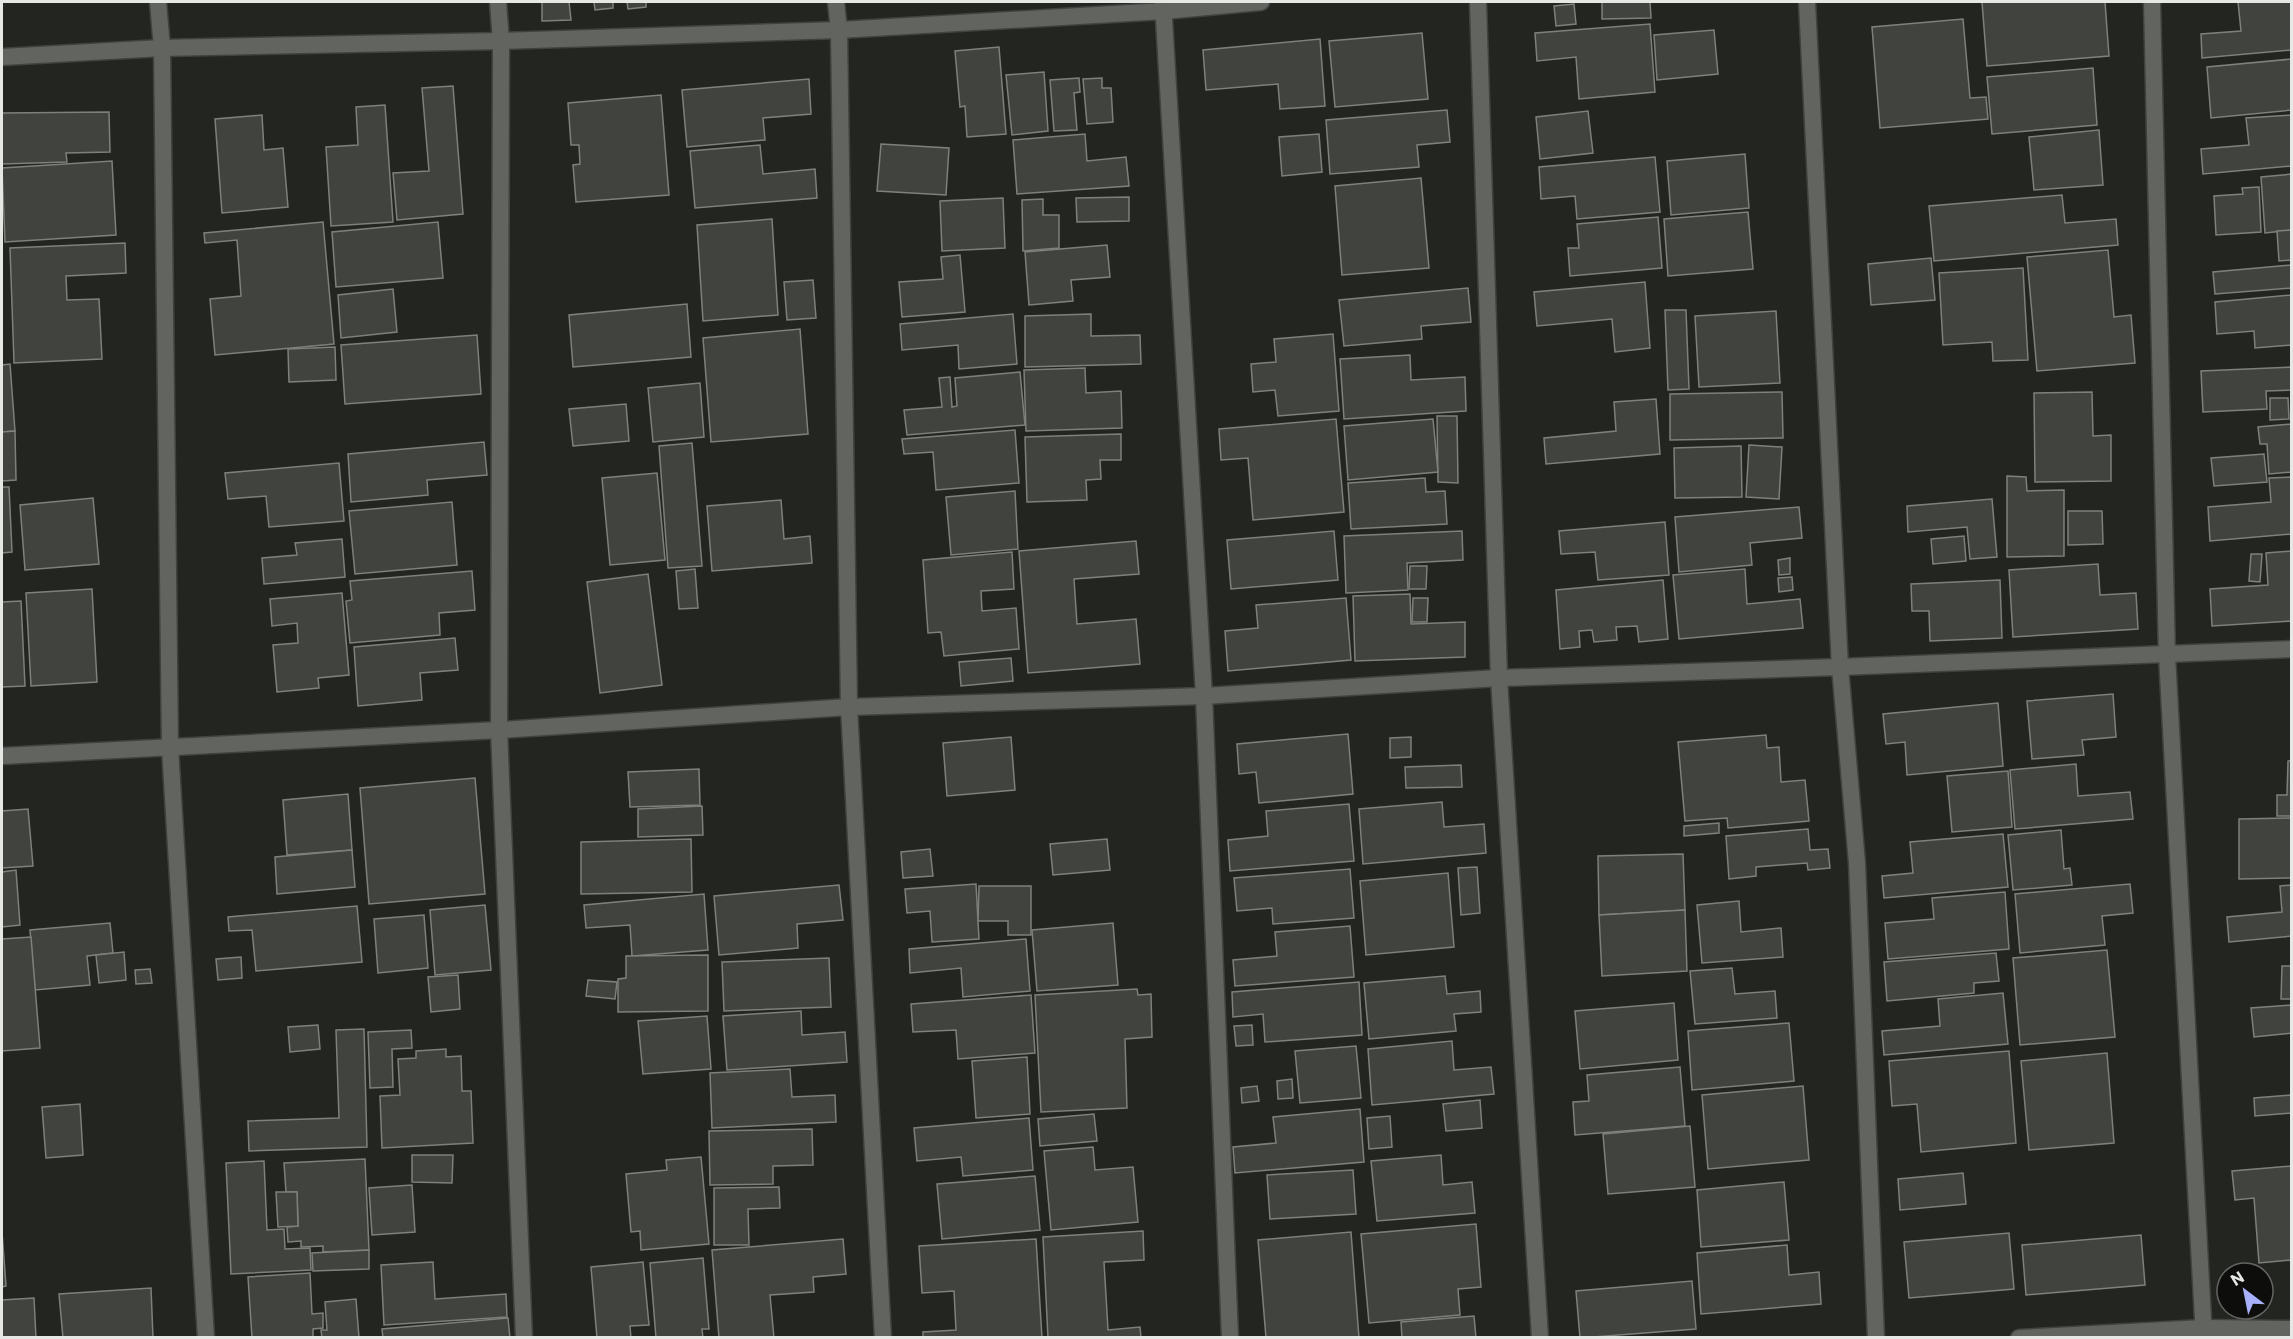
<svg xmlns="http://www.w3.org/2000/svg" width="2293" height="1339" font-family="Commissioner,sans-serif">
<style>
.building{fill:#40433e;stroke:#7e817b;stroke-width:1.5}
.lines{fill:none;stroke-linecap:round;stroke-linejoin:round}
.minor-casing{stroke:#40423f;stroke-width:19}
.minor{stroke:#62645f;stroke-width:16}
</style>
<rect width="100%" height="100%" fill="#232521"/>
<g class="building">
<polygon points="542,2 569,2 571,20 542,21"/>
<polygon points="594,2 613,2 613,8 595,10"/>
<polygon points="627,2 646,2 646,7 628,9"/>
<polygon points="1602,2 1650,2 1651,18 1602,19"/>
<polygon points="1982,2 2105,2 2109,56 1987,66"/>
<polygon points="2238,2 2292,2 2292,50 2202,58 2201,34 2241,31"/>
<polygon points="1574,4 1576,24 1556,26 1554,6"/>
<polygon points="1963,19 1970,98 1986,97 1988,119 1880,128 1872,27"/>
<polygon points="1650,24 1655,92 1579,99 1576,57 1537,61 1535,33"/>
<polygon points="1714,30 1718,74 1657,80 1654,35"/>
<polygon points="1422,33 1428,99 1335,107 1329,41"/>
<polygon points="1320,39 1325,106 1280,109 1278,84 1206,90 1203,50"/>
<polygon points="999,47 1006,134 967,137 965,106 960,107 955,51"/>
<polygon points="2292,59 2292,110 2211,118 2207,67"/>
<polygon points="2093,68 2097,125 1992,134 1987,77"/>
<polygon points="1044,72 1048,131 1012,135 1006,75"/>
<polygon points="1079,78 1080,92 1074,93 1077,130 1054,131 1050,80"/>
<polygon points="1102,78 1102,88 1111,88 1113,122 1087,124 1083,79"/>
<polygon points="809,79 811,114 763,118 765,140 687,147 682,90"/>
<polygon points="453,86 463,214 397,220 393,173 429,171 422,88"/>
<polygon points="661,95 669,195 576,202 573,165 580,164 579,145 571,145 568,103"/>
<polygon points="385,105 393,222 331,226 326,147 358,145 356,107"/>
<polygon points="1447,110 1450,142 1417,145 1419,167 1330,174 1326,120"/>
<polygon points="1588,111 1593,153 1540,159 1536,117"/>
<polygon points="109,112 110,152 66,153 67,162 2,164 2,113"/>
<polygon points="262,115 264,150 283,148 288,207 222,213 215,119"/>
<polygon points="2292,115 2292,166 2203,174 2201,149 2249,145 2246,118"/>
<polygon points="2099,130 2103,185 2034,190 2029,137"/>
<polygon points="1085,134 1087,161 1126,157 1129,186 1017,194 1013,140"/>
<polygon points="1319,134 1322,172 1282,176 1279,137"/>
<polygon points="881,144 949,148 946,195 877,191"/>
<polygon points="760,145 763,174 815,169 817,198 695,208 690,151"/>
<polygon points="1745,154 1749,208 1671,215 1667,161"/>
<polygon points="1655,157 1660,212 1577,219 1575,196 1541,199 1539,167"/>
<polygon points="112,161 116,235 5,242 2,168"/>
<polygon points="2292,174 2292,230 2265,233 2261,177"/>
<polygon points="1421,178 1429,268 1342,275 1335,186"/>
<polygon points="2259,187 2261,232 2216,235 2214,196 2243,194 2242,188"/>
<polygon points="2062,195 2065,223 2116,219 2118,245 1934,261 1929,206"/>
<polygon points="1129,197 1129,221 1077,222 1076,198"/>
<polygon points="1003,198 1005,248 942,251 940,201"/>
<polygon points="1043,199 1043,215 1059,215 1059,248 1023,251 1022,200"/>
<polygon points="1748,212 1753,269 1668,276 1664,219"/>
<polygon points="1658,217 1662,268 1570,276 1568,248 1579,248 1577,224"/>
<polygon points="772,219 778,315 703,321 697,225"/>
<polygon points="323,222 334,344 215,355 210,299 241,296 237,240 205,243 204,233"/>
<polygon points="438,222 443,278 336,287 332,232"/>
<polygon points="2292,230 2292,260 2279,261 2277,231"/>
<polygon points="125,243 126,273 66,276 67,300 99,299 102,359 14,363 10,248"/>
<polygon points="1107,245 1110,277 1071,280 1073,301 1029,305 1025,252"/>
<polygon points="2108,250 2114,317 2131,315 2135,363 2037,371 2027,257"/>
<polygon points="960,255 965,312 902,317 899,282 943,279 941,257"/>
<polygon points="1931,258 1935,300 1871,305 1868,264"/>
<polygon points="2292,265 2292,288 2215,294 2213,272"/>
<polygon points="2023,268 2028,360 1993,361 1992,342 1943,345 1939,273"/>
<polygon points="813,280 816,318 787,320 784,282"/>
<polygon points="1645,282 1650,348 1615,352 1612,319 1537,326 1534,292"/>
<polygon points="1468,288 1471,322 1421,326 1422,339 1344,346 1339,300"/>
<polygon points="393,289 397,332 341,338 338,295"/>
<polygon points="2292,295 2292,345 2255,348 2254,331 2217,334 2215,302"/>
<polygon points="687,304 691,357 573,367 569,315"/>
<polygon points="1665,310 1686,310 1689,389 1668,390"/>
<polygon points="1776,311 1780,383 1699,387 1695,316"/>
<polygon points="1013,314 1017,364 959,369 958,345 902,350 900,324"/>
<polygon points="1091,314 1091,336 1140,335 1141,364 1025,367 1025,316"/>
<polygon points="800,329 808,434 711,442 703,338"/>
<polygon points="1333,334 1339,411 1278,416 1275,390 1253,392 1251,364 1276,362 1274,339"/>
<polygon points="477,335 481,394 345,404 341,345"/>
<polygon points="335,347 336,380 289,382 288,349"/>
<polygon points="1410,355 1411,380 1465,377 1466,411 1344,419 1340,359"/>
<polygon points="10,364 15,431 2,432 2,365"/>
<polygon points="2291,367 2292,390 2266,391 2267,409 2203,412 2201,371"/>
<polygon points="1085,368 1086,393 1121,391 1122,428 1026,431 1024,370"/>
<polygon points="1020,372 1025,425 907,435 904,410 942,407 939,378 950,377 952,407 957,406 955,378"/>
<polygon points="700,383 704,437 653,442 648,388"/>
<polygon points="1782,392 1783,438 1670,440 1670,394"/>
<polygon points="2092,392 2093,436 2111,435 2111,481 2035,482 2034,393"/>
<polygon points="2270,398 2288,398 2289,419 2270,420"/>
<polygon points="1656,399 1660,454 1546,464 1544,438 1616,431 1614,402"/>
<polygon points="626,404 629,441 573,446 569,409"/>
<polygon points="1437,416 1457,416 1458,483 1438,482"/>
<polygon points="1336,419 1344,512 1253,520 1248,458 1221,460 1219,429"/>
<polygon points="1433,419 1438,472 1348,480 1344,426"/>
<polygon points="2292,424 2292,472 2269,474 2267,444 2260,444 2258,427"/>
<polygon points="1015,430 1019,483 936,490 933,452 904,454 902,439"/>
<polygon points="15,431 16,480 2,481 2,432"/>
<polygon points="1121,434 1121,460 1100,460 1101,479 1086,480 1087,500 1027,502 1025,437"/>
<polygon points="484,442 487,475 427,480 428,495 351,502 348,454"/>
<polygon points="692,443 702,566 668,568 659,446"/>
<polygon points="1749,445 1782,447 1779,499 1746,497"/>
<polygon points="1741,446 1742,497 1675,498 1674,448"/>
<polygon points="2264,454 2267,482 2214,486 2211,458"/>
<polygon points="339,463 344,521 269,527 266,496 228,499 225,473"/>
<polygon points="657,473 665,560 610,565 602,478"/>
<polygon points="2007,476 2026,477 2027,491 2064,490 2064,556 2007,557"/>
<polygon points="2292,477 2292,534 2210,541 2208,507 2271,502 2269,478"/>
<polygon points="1425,478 1426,492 1445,491 1447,524 1351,529 1348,483"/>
<polygon points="2,487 9,487 12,552 2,553"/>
<polygon points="1015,491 1018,549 951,555 946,497"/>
<polygon points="93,498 99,564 25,570 20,505"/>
<polygon points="1992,499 1997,557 1970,559 1967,527 1908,532 1907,506"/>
<polygon points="781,500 784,539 810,536 812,563 712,571 707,506"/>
<polygon points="452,502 457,565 355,574 349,511"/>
<polygon points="1799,507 1802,538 1750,543 1752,565 1679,572 1675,517"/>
<polygon points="2068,511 2102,511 2103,544 2068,545"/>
<polygon points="1665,522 1669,575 1598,580 1595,552 1561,554 1559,531"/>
<polygon points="1334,531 1338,580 1231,589 1227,540"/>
<polygon points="1462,531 1463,560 1407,563 1408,590 1346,593 1344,536"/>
<polygon points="1964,536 1966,561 1933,564 1931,539"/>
<polygon points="342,539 345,577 264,584 262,558 297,555 295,543"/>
<polygon points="1136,541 1139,574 1074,579 1077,624 1136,619 1140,664 1028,673 1019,551"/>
<polygon points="2292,551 2292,621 2212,626 2210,589 2268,585 2266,553"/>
<polygon points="1012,552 1014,589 981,591 982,611 1016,608 1019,649 944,656 941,632 928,633 923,560"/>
<polygon points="2251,554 2262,554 2260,582 2249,581"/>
<polygon points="1790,558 1790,574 1779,575 1778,560"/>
<polygon points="2098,564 2100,595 2136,593 2138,629 2013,637 2009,570"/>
<polygon points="1410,566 1427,566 1426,589 1409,589"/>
<polygon points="695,569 698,608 679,609 676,571"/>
<polygon points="1745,569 1747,604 1800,599 1803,628 1679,639 1673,575"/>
<polygon points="472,571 475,610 439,613 440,635 350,643 346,601 352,600 350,581"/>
<polygon points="648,574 662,685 600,693 587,582"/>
<polygon points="1792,577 1793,590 1779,592 1778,578"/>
<polygon points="1663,580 1668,639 1639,642 1637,626 1616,627 1617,640 1594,642 1592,630 1579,631 1580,647 1560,649 1556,590"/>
<polygon points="2000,580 2002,638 1930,641 1929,611 1912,611 1911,584"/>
<polygon points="92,589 97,682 31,686 26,593"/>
<polygon points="342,593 349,675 318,678 319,688 277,692 273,645 298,643 297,623 272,626 270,599"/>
<polygon points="1410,594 1411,624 1465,622 1465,657 1355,661 1353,596"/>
<polygon points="1346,598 1351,660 1228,671 1225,631 1258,628 1256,605"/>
<polygon points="1413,598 1428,598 1427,622 1412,622"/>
<polygon points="21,601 25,686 2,687 2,602"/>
<polygon points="455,638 458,670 420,673 422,700 358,706 354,647"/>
<polygon points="1011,658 1013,681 961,686 959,662"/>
<polygon points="2113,694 2116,737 2082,740 2084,755 2032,759 2027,701"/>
<polygon points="1998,703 2003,766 1907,775 1905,742 1886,744 1883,714"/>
<polygon points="1348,734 1353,794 1259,803 1256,772 1239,774 1237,744"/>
<polygon points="1766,735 1767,748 1779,747 1781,782 1805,780 1809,821 1728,828 1727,818 1685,821 1678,742"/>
<polygon points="1011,737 1015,790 947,796 943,743"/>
<polygon points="1411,737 1411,757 1390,758 1390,738"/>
<polygon points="2292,760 2292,816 2277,816 2277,795 2287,795 2288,761"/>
<polygon points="2076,764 2078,796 2130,792 2133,819 2015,829 2010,770"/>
<polygon points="1461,765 1462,787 1406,788 1405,767"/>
<polygon points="699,769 700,805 630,807 628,772"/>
<polygon points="2008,771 2012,827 1952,832 1947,776"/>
<polygon points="475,778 485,894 369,904 360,788"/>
<polygon points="348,794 352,850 287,855 283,800"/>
<polygon points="1442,802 1444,827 1484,824 1486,853 1363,864 1359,809"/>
<polygon points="1349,804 1354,861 1230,871 1228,840 1268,836 1266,811"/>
<polygon points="702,806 703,835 638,837 638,809"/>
<polygon points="28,809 33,866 2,868 2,811"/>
<polygon points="2292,818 2292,878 2239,879 2239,819"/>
<polygon points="1719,823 1719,833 1684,836 1684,826"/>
<polygon points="1808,829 1810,850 1828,849 1830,868 1808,870 1807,863 1756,867 1756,876 1729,879 1726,836"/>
<polygon points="2061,830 2064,869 2070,868 2072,885 2013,890 2008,835"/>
<polygon points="2003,834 2008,887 1884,898 1882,876 1913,873 1910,842"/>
<polygon points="691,839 692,892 581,894 581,842"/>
<polygon points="1107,839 1110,870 1053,875 1050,844"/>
<polygon points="930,849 933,876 903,878 901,852"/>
<polygon points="352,850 355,887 277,894 275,857"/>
<polygon points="1683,854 1685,910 1599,915 1598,856"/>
<polygon points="1477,867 1480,913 1461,915 1458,868"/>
<polygon points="1350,869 1354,918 1273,924 1272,908 1237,911 1234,878"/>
<polygon points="16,870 20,925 2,927 2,872"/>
<polygon points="1448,873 1454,947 1366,955 1360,881"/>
<polygon points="976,884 979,939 932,942 930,911 907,913 905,889"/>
<polygon points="2130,884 2133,913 2102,916 2105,945 2020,953 2015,894"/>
<polygon points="839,885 843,920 797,924 798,948 719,955 714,896"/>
<polygon points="2292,885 2292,936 2229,942 2227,917 2282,912 2280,886"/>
<polygon points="979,886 1031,886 1031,935 1008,935 1008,921 978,921"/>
<polygon points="2005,892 2009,949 1888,959 1885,923 1934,919 1932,898"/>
<polygon points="704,894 708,950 632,956 630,925 586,928 584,905"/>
<polygon points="1739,901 1741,932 1781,928 1783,957 1702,963 1697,905"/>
<polygon points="485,905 491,970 435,975 430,910"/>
<polygon points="357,906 362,962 256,971 252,930 229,931 228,917"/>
<polygon points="1685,910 1687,971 1602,976 1599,915"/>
<polygon points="424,915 428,968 378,973 374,919"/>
<polygon points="110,923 113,953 87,956 90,985 35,990 30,930"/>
<polygon points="1113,923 1118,985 1037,991 1032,930"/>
<polygon points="1350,926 1354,977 1235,986 1233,960 1277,956 1275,932"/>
<polygon points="31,937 40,1048 2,1051 2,939"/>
<polygon points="1026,939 1030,991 963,997 961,968 910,973 909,949"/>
<polygon points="2107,950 2115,1037 2020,1045 2013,958"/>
<polygon points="124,952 126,980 99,983 96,955"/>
<polygon points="1996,953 1999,981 1974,983 1974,993 1887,1001 1884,962"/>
<polygon points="708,955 708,1011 618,1012 618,979 626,978 626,956"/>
<polygon points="241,957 242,978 218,980 216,959"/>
<polygon points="829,958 831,1007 724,1011 722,962"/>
<polygon points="2282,966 2292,966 2292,999 2281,999"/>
<polygon points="1732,968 1735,994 1775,991 1777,1018 1695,1024 1690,971"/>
<polygon points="150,969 152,983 136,984 135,970"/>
<polygon points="458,975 460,1009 431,1012 428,977"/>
<polygon points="1445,976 1447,994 1480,991 1481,1012 1454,1014 1456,1031 1369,1039 1364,983"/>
<polygon points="588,980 617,982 615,999 586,996"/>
<polygon points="1359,982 1362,1035 1265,1042 1263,1014 1233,1017 1232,992"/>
<polygon points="1137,989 1138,995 1151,994 1152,1037 1125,1039 1127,1108 1041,1112 1035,995"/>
<polygon points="2003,993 2008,1044 1884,1055 1882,1031 1940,1026 1938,999"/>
<polygon points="1031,995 1035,1053 958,1059 956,1030 913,1032 911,1004"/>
<polygon points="1674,1003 1678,1060 1580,1069 1575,1011"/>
<polygon points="2292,1005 2292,1033 2254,1037 2251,1008"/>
<polygon points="801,1011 802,1035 845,1032 847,1062 727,1070 723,1016"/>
<polygon points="707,1016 711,1069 643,1074 638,1021"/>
<polygon points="1789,1023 1794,1081 1692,1090 1688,1031"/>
<polygon points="318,1025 320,1049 290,1052 288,1027"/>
<polygon points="1252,1025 1253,1045 1236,1046 1234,1026"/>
<polygon points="364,1029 367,1147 249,1151 248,1121 339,1118 336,1030"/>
<polygon points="411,1030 412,1048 392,1049 393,1087 370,1088 368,1032"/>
<polygon points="1452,1041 1454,1070 1491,1067 1494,1094 1372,1105 1368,1049"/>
<polygon points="1356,1046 1361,1098 1300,1103 1295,1051"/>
<polygon points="446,1049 446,1057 461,1056 462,1091 471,1091 473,1143 382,1148 380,1096 400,1095 398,1059 416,1058 416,1051"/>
<polygon points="2009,1051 2016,1143 1921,1152 1917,1104 1892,1106 1889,1061"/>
<polygon points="2107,1053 2114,1143 2029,1150 2021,1061"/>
<polygon points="1027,1057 1030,1114 976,1118 972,1061"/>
<polygon points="1680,1067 1685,1126 1575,1135 1573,1102 1589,1101 1587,1075"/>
<polygon points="790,1069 792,1097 835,1095 836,1122 712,1128 710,1073"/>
<polygon points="1292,1079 1293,1098 1278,1099 1277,1081"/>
<polygon points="1257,1086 1259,1101 1242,1103 1241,1088"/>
<polygon points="1803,1086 1809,1160 1708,1169 1702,1095"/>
<polygon points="2291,1095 2292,1113 2255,1116 2254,1098"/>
<polygon points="1480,1100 1482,1128 1446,1131 1443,1104"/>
<polygon points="80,1104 83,1155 46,1158 42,1107"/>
<polygon points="1360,1109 1364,1162 1235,1173 1233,1147 1276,1143 1273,1117"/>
<polygon points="1094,1114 1097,1141 1040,1146 1038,1119"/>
<polygon points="1390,1116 1392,1147 1369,1149 1367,1118"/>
<polygon points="1029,1118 1033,1170 963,1176 961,1157 917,1161 914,1128"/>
<polygon points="1690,1126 1695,1187 1608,1194 1603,1134"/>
<polygon points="812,1129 813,1165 773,1166 773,1184 710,1185 709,1131"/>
<polygon points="1093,1147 1095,1170 1133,1167 1138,1222 1051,1230 1044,1151"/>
<polygon points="412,1155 453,1155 452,1183 412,1182"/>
<polygon points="1441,1155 1443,1185 1472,1182 1475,1213 1377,1221 1371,1161"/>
<polygon points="701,1157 709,1244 641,1250 640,1231 631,1232 626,1174 667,1170 666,1160"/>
<polygon points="365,1159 369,1250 323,1252 323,1246 301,1247 301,1241 288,1242 287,1227 298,1226 297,1192 286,1192 284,1163"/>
<polygon points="264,1161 267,1230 284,1229 285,1249 310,1248 311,1270 231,1274 226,1163"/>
<polygon points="2292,1166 2292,1260 2259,1263 2254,1198 2235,1200 2232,1171"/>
<polygon points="1353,1170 1356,1214 1270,1219 1267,1175"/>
<polygon points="1963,1173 1966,1204 1900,1210 1898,1179"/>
<polygon points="1035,1176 1040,1230 942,1239 937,1184"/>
<polygon points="1784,1182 1789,1240 1701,1247 1697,1190"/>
<polygon points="412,1185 415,1232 372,1235 369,1188"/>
<polygon points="779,1187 780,1208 748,1209 749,1245 714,1245 714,1188"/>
<polygon points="276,1192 297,1192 298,1226 278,1227"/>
<polygon points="1476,1224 1481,1287 1458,1289 1460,1315 1369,1323 1361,1234"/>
<polygon points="1143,1231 1144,1260 1104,1262 1108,1330 1140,1327 1141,1338 1048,1338 1043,1237"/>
<polygon points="2,1232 6,1286 2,1287"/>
<polygon points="1351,1232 1359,1338 1266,1338 1258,1240"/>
<polygon points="2009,1233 2014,1289 1909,1298 1904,1242"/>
<polygon points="2141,1235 2145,1285 2026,1295 2022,1245"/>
<polygon points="843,1239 846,1274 813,1277 814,1292 770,1295 774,1338 719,1338 712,1250"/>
<polygon points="1036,1239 1042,1338 923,1338 923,1332 956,1330 954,1291 922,1293 919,1246"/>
<polygon points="1787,1245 1789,1275 1819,1272 1821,1304 1701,1314 1697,1253"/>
<polygon points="369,1250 369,1269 313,1271 312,1253"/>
<polygon points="703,1258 709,1329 702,1329 703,1338 656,1338 650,1263"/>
<polygon points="433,1262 435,1299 506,1294 507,1317 384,1325 381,1265"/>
<polygon points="643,1262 649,1325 630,1326 631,1338 597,1338 591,1267"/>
<polygon points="310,1273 312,1314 323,1313 323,1328 313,1329 313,1338 252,1338 248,1277"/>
<polygon points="1692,1281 1696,1329 1580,1338 1576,1291"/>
<polygon points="151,1288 153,1338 63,1338 59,1294"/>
<polygon points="34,1298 36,1338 2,1338 2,1300"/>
<polygon points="356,1299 359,1338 322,1338 321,1330 327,1330 325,1302"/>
<polygon points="1474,1316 1476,1338 1402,1338 1401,1322"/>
<polygon points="508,1318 510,1338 383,1338 382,1329"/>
</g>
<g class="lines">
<g class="minor-casing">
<g id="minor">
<polyline points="158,2 162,48 170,748 206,1338"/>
<polyline points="498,2 501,41 499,730 524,1338"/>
<polyline points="836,2 839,30 849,707 883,1338"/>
<polyline points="1163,2 1204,696 1230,1338"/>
<polyline points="1478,2 1499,678 1540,1338"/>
<polyline points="1807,2 1840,667 1857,863 1876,1338"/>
<polyline points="2152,2 2167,655 2204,1338"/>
<polyline points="2,57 162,48 501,41 839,30 1164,11 1261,2"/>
<polyline points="2,756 499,730 849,707 1204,696 1499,678 1840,667 2292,649"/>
<polyline points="2019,1338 2203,1328 2292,1329"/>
</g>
</g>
<use href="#minor" class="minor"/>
</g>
<rect width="2293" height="1339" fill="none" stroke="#e6e8e5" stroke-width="6"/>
<g transform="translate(2245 1291) rotate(328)"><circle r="28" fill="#0d0e0c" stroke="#646563" stroke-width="1.5"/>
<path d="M0-4.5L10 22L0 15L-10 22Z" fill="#a9b0fc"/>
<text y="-9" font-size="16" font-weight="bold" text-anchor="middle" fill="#e6e8e5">N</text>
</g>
</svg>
